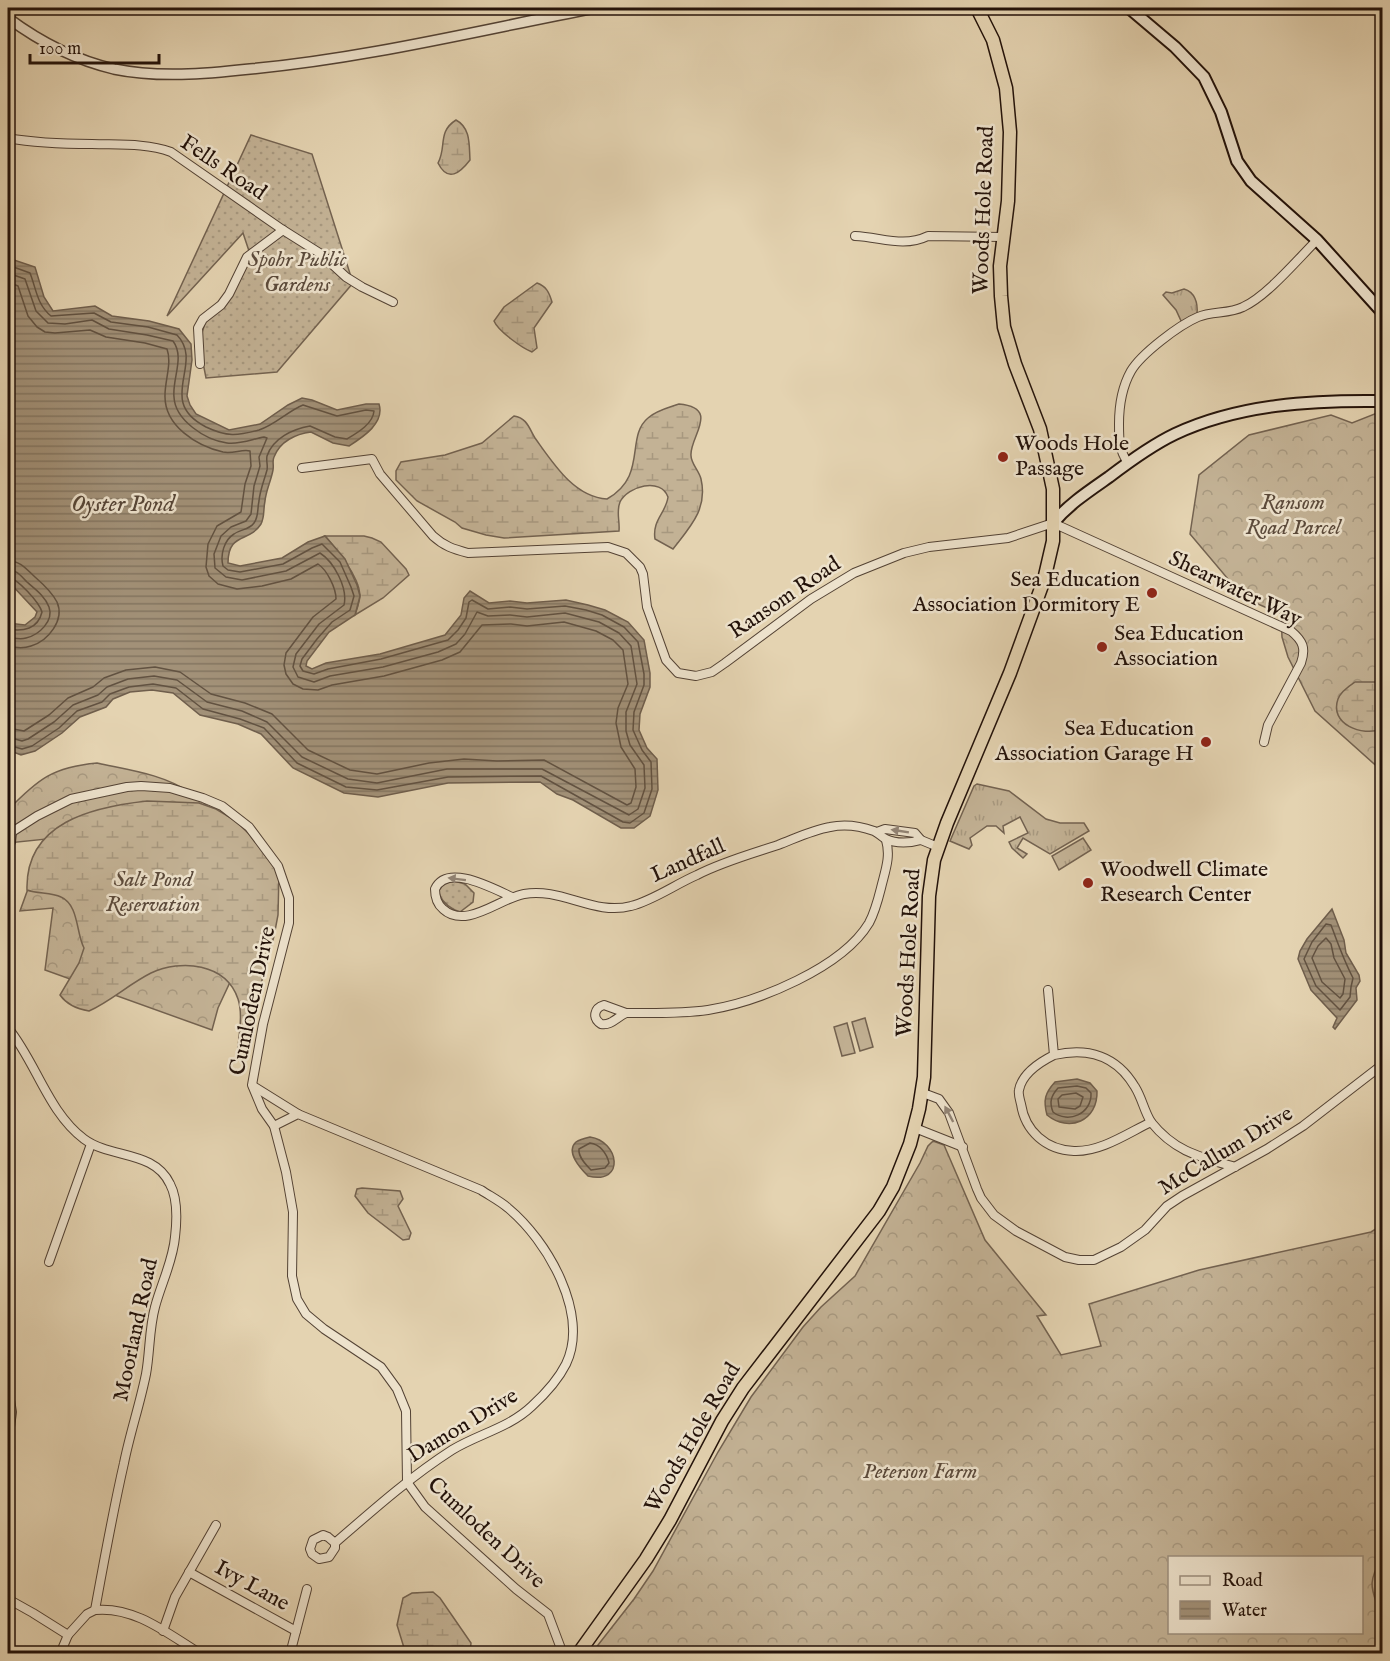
<svg xmlns="http://www.w3.org/2000/svg" width="1390" height="1661" font-family="'IM FELL English',serif">
<style>
.grass{fill:url(#grass-tufts);stroke:#736250;stroke-width:1.5}
.forest{fill:url(#forest-crowns);stroke:#736250;stroke-width:1.5;fill-rule:evenodd}
.wetland{fill:url(#wetland-marsh);stroke:#736250;stroke-width:1.5}
.garden{fill:url(#garden-dots);stroke:#736250;stroke-width:1.5}
.pitch{fill:#c3b295;stroke:#736250;stroke-width:1.5}
.water{fill:url(#water-rules);stroke:#6f5e4c;stroke-width:1.5}
.lines{fill:none;stroke-linecap:round;stroke-linejoin:round}
.shore{stroke:#625241;stroke-width:1.5}
.minor-casing{stroke:#534234;stroke-width:10}
.tertiary-casing{stroke:#534234;stroke-width:12}
.secondary-casing{stroke:#23120a;stroke-width:14}
.trunk-casing{stroke:#23120a;stroke-width:15}
.minor{stroke:#ede2cc;stroke-width:8}
.tertiary{stroke:#ede2cc;stroke-width:9}
.secondary{stroke:#ede2cc;stroke-width:10}
.trunk{stroke:#e4d3b1;stroke-width:12}
.oneway{fill:#928475}
.poi-dot{fill:#8f2418;stroke:#ede2cc;stroke-width:2}
.labels{text-anchor:middle;dominant-baseline:central;stroke-width:5;stroke-linejoin:round;paint-order:stroke}
.street-label{font-size:22px;fill:#23120a;stroke:#ede2cc}
.park-label{font-size:22px;font-style:italic;fill:#5b4a3b;stroke:#ede2cc}
.poi-label{font-size:22px;fill:#23120a;stroke:#ede2cc;text-anchor:start}
.water-label{font-size:24px;font-style:italic;fill:#564536;stroke:#ede2cc}
</style>
<defs>
<pattern id="grass-tufts" width="24" height="20" patternUnits="userSpaceOnUse" patternTransform="scale(1.5)"><rect width="24" height="20" fill="#c3b295"/><path d="M3 7l-1-3M5 7V3M7 7l1-3M15 17l-1-3M17 17v-4M19 17l1-3" fill="none" stroke="#a7987f"/></pattern>
<pattern id="forest-crowns" width="20" height="18" patternUnits="userSpaceOnUse" patternTransform="scale(1.5)"><rect width="20" height="18" fill="#c3b295"/><path d="M2 6a3 3 0 1 1 6 0M12 15a3 3 0 1 1 6 0" fill="none" stroke="#a7987f"/></pattern>
<pattern id="wetland-marsh" width="20" height="14" patternUnits="userSpaceOnUse" patternTransform="scale(1.5)"><rect width="20" height="14" fill="#c3b295"/><path d="M1 5h8M5 5V1M11 12h8M15 12V8" fill="none" stroke="#a7987f"/></pattern>
<pattern id="garden-dots" width="8" height="8" patternUnits="userSpaceOnUse" patternTransform="scale(1.5)"><rect width="8" height="8" fill="#c3b295"/><path d="M2 2h.1M6 6h.1" fill="none" stroke="#a7987f" stroke-width="1.8" stroke-linecap="round"/></pattern>
<pattern id="water-rules" width="6" height="5" patternUnits="userSpaceOnUse" patternTransform="scale(1.5)"><rect width="6" height="5" fill="#a29178"/><path d="M0 2.5h6" fill="none" stroke="#847561"/></pattern>
</defs>
<rect width="100%" height="100%" fill="#e4d3b1"/>
<filter id="stains"><feTurbulence type="fractalNoise" baseFrequency=".00333" numOctaves="4"/><feColorMatrix values="0 0 0 0 .2 0 0 0 0 .09 0 0 0 0 .02 0 0 0 .5 -.17"/></filter>
<radialGradient id="worn" r=".72"><stop offset=".6" stop-color="#630" stop-opacity="0"/><stop offset="1" stop-color="#630" stop-opacity=".3"/></radialGradient>
<g class="grass">
<path d="M1184 289C1195 292 1198 303 1197 314L1182 323 1176 310 1163 295 1166 292 1172 293Z"/>
<polygon points="977,784 1009,791 1046,819 1060,823 1084,823 1089,831 1050,854 1023,838 1017,848 1027,854 1023,858 1012,848 1009,842 1028,833 1020,817 1003,826 1004,833 996,826 987,826 970,838 972,845 969,849 950,841 974,786"/>
<polygon points="1083,838 1091,850 1059,870 1052,856"/>
</g>
<g class="forest">
<polygon points="1382,411 1382,771 1315,711 1288,657 1282,637 1281,614 1244,598 1190,534 1199,475 1249,435 1331,415 1352,423"/>
<path d="M97 763C129 770 163 774 191 793 200 799 208 807 216 814L231 980 218 1008 212 1030 45 970 53 908 20 911 46 839 8 843V810C38 779 53 767 97 763Z"/>
<path d="M933 1141 944 1145 985 1240 1046 1315 1037 1316 1061 1355 1101 1346 1089 1304 1199 1270 1371 1232 1382 1225V1653L591 1654 634 1599 653 1571 718 1452 751 1397 803 1327 821 1307 855 1276 920 1163 928 1146ZM1170 1558H1362V1632H1170Z"/>
</g>
<g class="wetland">
<path d="M456 120C471 128 469 145 470 160 460 173 448 183 438 163 447 147 437 132 456 120Z"/>
<path d="M537 283C546 286 549 292 552 302L534 328 537 348 532 352C522 348 498 331 494 321L504 307Z"/>
<path d="M679 404C720 408 691 435 691 454 690 463 699 470 701 479 708 509 690 527 673 549L655 539C652 520 666 513 668 497 661 477 628 486 620 502 616 512 620 521 619 531L504 538 486 535 462 528 455 522 417 501 396 480V471L401 462 445 455 482 443 514 416C527 418 529 428 535 438 553 463 574 497 607 499 648 476 625 437 648 418 657 410 668 408 679 404Z"/>
<path d="M325 536H364L372 538 381 542 406 569 409 575 383 598 355 615C357 609 360 601 360 595 359 576 337 550 325 536Z"/>
<path d="M1355 682H1382V729C1362 737 1329 724 1338 699 1341 691 1349 686 1355 682Z"/>
<path d="M147 801 199 803 216 809 236 821 249 834 279 873 278 915 274 936 261 984 258 1007 248 1037 238 1049C239 1033 243 1014 238 999 226 963 181 959 151 973 129 984 111 1001 89 1011 77 1009 67 1005 60 995L79 963 84 948C76 933 79 905 61 897 51 892 38 894 27 890 25 822 93 807 147 801Z"/>
<polygon points="362,1188 400,1191 403,1199 398,1206 411,1233 409,1239 403,1240 368,1213 355,1196 357,1189"/>
<path d="M1382 1557V1556V1620C1373 1589 1365 1587 1382 1557Z"/>
<polygon points="433,1592 440,1598 471,1643 470,1653 408,1654 405,1651 397,1625 403,1598 412,1593"/>
</g>
<g class="garden">
<polygon points="251,135 312,154 353,283 277,372 206,378 199,342 208,314 232,290 251,257 243,233 167,316"/>
<path d="M454 881 465 884 474 893 473 902 460 912C443 907 426 885 454 881Z"/>
</g>
<g class="pitch">
<polygon points="865,1018 873,1047 860,1051 852,1022"/>
<polygon points="847,1023 855,1053 842,1056 834,1027"/>
</g>
<g class="water">
<path d="M8 258 35 267 44 297 53 311 95 306 112 316 149 321 179 329 191 344 192 360 187 396 190 405 196 414 229 430 260 424 288 405 302 398 312 400 337 410 366 404H379C385 423 363 437 349 446L333 443 311 432C296 434 280 441 274 457 272 461 274 465 273 470 271 481 266 490 265 501 263 510 265 516 261 524 249 543 228 532 228 563L240 566 282 558 308 542 325 536 345 559 357 585 360 596 355 615 329 632 307 661 306 666 312 669 326 663 380 654 445 635 461 615 464 598 470 591 489 603 510 601 527 603 566 600 588 605 605 610 628 622 644 640 650 673V687L640 714 639 730 647 748 657 759 658 790 650 816 634 828H621L573 800 557 794 540 782 448 783 378 797 344 793 293 768 261 734 238 724 200 715 173 693 152 690 130 692 113 699 106 707 80 717 62 733 35 751 21 755 8 750V623L25 625 35 617 37 612 8 581Z"/>
<polygon points="1332,909 1344,940 1346,953 1359,975 1360,981 1356,988 1357,1000 1335,1029 1333,1027 1337,1018 1311,990 1298,959 1300,951 1307,939"/>
<path d="M1077 1079 1090 1083 1097 1091C1098 1121 1069 1133 1047 1115 1043 1100 1045 1093 1055 1082Z"/>
<path d="M590 1137C619 1141 626 1185 588 1176 581 1169 565 1152 576 1142 579 1140 586 1138 590 1137Z"/>
</g>
<g class="lines">
<g class="shore">
<path d="M8 265 30 273C36 288 37 305 51 316L94 313 111 322 148 327 177 335C205 364 155 401 206 427 227 437 237 436 259 430 275 425 288 411 303 405L337 416 366 410 374 411C373 424 357 433 347 439L335 437 310 426C293 429 273 438 267 456 266 461 268 465 267 470 264 481 260 490 259 501 257 510 259 516 254 523 249 530 241 529 234 534 224 540 220 555 223 566L228 570 240 572 283 564 312 548 322 544 340 562 351 587 354 596 350 610 332 622 317 639 302 659 300 666 303 671 314 674 328 669 381 659 448 640 458 630 466 618 469 602 472 600 488 609 510 607 527 609 565 606 586 610 602 615 624 627 638 642 644 674V685L634 712 633 730 642 750 651 762 652 789 644 813 630 823 623 822 541 776 448 777 377 790 346 787 297 763 264 728 240 719 203 709 176 688 153 684 129 687 110 694 102 702 77 711 59 728 32 746 22 749 8 745"/>
<path d="M8 273 25 279 36 311 48 323 65 324 92 320 109 329 147 335 173 341C185 357 172 379 174 397 175 420 205 440 227 443 238 445 253 439 264 437L267 438 259 457 260 466 254 486 251 514 246 521 231 527 221 536 214 554 215 568 226 577 242 580 286 571 320 553C334 562 348 588 344 605L319 624 296 654 293 667 298 677 314 682 330 676 383 667 438 652 456 644 465 634 477 612 488 616 510 615 527 617 565 613 599 622 619 633 631 646 637 684 626 712V731L630 745 644 765 645 788 638 809 629 815 542 769H447L377 783 348 779 302 757 267 722 242 711 207 702 177 680 154 676 128 679 107 687 98 695 73 705 54 722 28 739 22 741 8 737"/>
<path d="M8 282 18 286 28 316 37 327 45 332 55 333 90 330 106 337 145 343 167 349C172 363 165 380 165 395 164 426 197 446 223 452 233 454 242 449 250 451L251 466 245 484 241 512 217 526 208 544 206 567 209 576 218 584 237 589 262 586 291 579 318 564C327 570 336 588 336 599L313 617 286 653 284 665 286 674 293 684 303 689 318 690 332 685 384 676 442 660 460 652 482 625 511 624 527 626 564 622 596 631 613 640 623 650 628 684 618 708 616 723 621 747 635 769 636 787 631 803 627 805 544 760 497 761 464 759 429 763 377 774 350 770 308 750 272 714 245 703 211 694 180 672 155 667 126 670 104 678 93 687 68 698 49 715 24 731 8 728"/>
<path d="M8 561C21 561 26 569 35 577 43 584 52 592 57 602 65 620 48 641 31 646 23 649 16 648 8 646"/>
<path d="M8 570C17 570 20 575 27 582 35 589 45 596 49 607 54 621 39 635 26 638 20 640 14 638 8 637"/>
<path d="M8 577C18 579 39 602 42 612 38 629 23 632 8 629"/>
<path d="M1326 924 1331 925C1338 944 1344 961 1353 978L1351 987 1350 997 1340 1010 1316 986 1304 959 1312 942Z"/>
<polygon points="1326,938 1331,944 1334,958 1345,979 1343,994 1340,998 1322,982 1312,958 1318,946"/>
<path d="M1077 1086 1086 1088 1091 1093C1092 1114 1068 1124 1053 1112 1049 1102 1051 1096 1058 1088Z"/>
<polygon points="1076,1093 1083,1097 1080,1106 1075,1109 1059,1107 1058,1099 1062,1095"/>
<path d="M590 1143C600 1144 607 1154 609 1163L605 1168 591 1170C586 1165 578 1157 579 1149Z"/>
</g>
<g class="minor-casing">
<g id="minor">
<path d="M8 138C35 143 64 144 92 144 118 145 146 143 171 152L283 230 321 254 346 277 362 287 393 302"/>
<path d="M855 236C881 237 903 248 928 236L1003 237"/>
<polyline points="200,364 198,328 203,319 221,305 229,294 247,257 283,230"/>
<path d="M1128 463C1119 450 1119 440 1119 424 1119 406 1122 387 1131 371 1141 354 1179 325 1198 317 1212 311 1229 314 1243 307 1267 296 1297 260 1317 240"/>
<path d="M302 468 372 459 380 474 433 536C444 546 453 549 468 553L608 547 626 553 640 567 643 574 647 607 666 660 678 673 696 676 712 672 725 663 811 599 854 573 904 553 929 547 1008 538 1053 523 1291 631C1303 641 1306 648 1301 663L1268 725 1264 742"/>
<polyline points="8,832 12,832 37,816 71,799 127,787 141,786 170,788 203,798 222,806 249,827 278,866 289,898 289,923 263,1024 252,1085 262,1109 274,1126 286,1172 293,1212 292,1276 297,1299 306,1314 324,1329 381,1367 397,1389 406,1411 407,1482 425,1507 516,1589 548,1614 563,1654"/>
<polyline points="877,832 885,829 915,833 921,840 938,847"/>
<polyline points="8,847 11,842 12,832"/>
<path d="M512 897C492 888 447 863 435 889 435 898 437 904 443 909 466 930 500 898 524 894 561 887 594 916 631 906 652 901 676 884 697 875 722 862 751 854 778 845 794 839 812 830 830 827 844 824 860 826 874 831 879 833 881 837 886 839 896 844 911 843 921 840"/>
<path d="M1048 990 1054 1055C1040 1062 1022 1074 1019 1090 1018 1094 1020 1100 1021 1104 1025 1131 1046 1150 1074 1151 1101 1152 1128 1133 1151 1122 1144 1111 1142 1098 1135 1087 1117 1056 1088 1047 1054 1055"/>
<path d="M604 1005 626 1013C617 1017 611 1026 601 1024 592 1018 594 1008 604 1005Z"/>
<path d="M626 1013C653 1013 681 1014 708 1010 758 1002 842 968 869 923 875 912 878 900 881 888 885 871 891 857 886 840"/>
<path d="M8 1028C36 1062 48 1112 84 1139 111 1159 154 1150 170 1184 178 1199 177 1220 175 1237 173 1261 161 1284 155 1307 149 1329 150 1352 146 1374 140 1404 130 1433 124 1463 113 1511 104 1561 95 1610L87 1614 68 1635 33 1613 8 1599"/>
<polyline points="253,1086 298,1114"/>
<polyline points="923,1093 939,1099 949,1113 977,1189 981,1198 994,1215 1016,1231 1065,1257 1079,1260 1094,1260 1121,1247 1145,1230 1167,1206 1182,1196 1267,1149 1303,1126 1382,1065"/>
<path d="M1151 1122C1175 1152 1200 1157 1235 1167"/>
<path d="M274 1126 298 1114 481 1190C490 1196 500 1201 508 1208 547 1240 590 1314 566 1364 558 1380 544 1395 532 1406 509 1428 478 1434 452 1450 410 1477 373 1510 335 1543V1548L329 1557 319 1559 312 1554 310 1549 313 1540 323 1535 328 1537 335 1543"/>
<polyline points="915,1128 963,1147"/>
<polyline points="49,1262 91,1144"/>
<polyline points="8,1388 12,1412 8,1442"/>
<polyline points="189,1572 296,1631"/>
<path d="M95 1610C135 1606 168 1634 201 1654"/>
<polyline points="163,1631 175,1597 216,1525"/>
<polyline points="60,1654 68,1635"/>
<polyline points="290,1654 307,1589"/>
</g>
</g>
<g class="tertiary-casing">
<path id="tertiary" d="M8 18C39 41 75 60 114 69 158 78 205 74 250 69 367 58 480 30 595 8"/>
</g>
<g class="secondary-casing">
<g id="secondary">
<polyline points="1129,8 1175,47 1204,77 1221,112 1237,161 1251,181 1317,240 1382,312"/>
<path d="M1053 523C1069 504 1089 491 1109 477 1130 461 1152 445 1175 434 1239 404 1313 400 1382 401"/>
</g>
</g>
<g class="trunk-casing">
<polyline id="trunk" points="578,1654 646,1559 670,1520 722,1421 743,1388 879,1211 893,1187 910,1144 919,1109 924,1077 929,896 934,860 947,823 1010,673 1044,580 1053,541 1053,489 1040,429 1015,364 1004,327 1001,296 1000,266 1008,201 1010,132 1006,88 993,40 977,8"/>
</g>
<use href="#minor" class="minor"/>
<use href="#tertiary" class="tertiary"/>
<use href="#secondary" class="secondary"/>
<use href="#trunk" class="trunk"/>
</g>
<defs><path id="oneway-solid" d="M-6-.8H1V-3.2L6.5 0L1 3.2V.8H-6Z" transform="scale(1.5)"/></defs>
<g class="oneway">
<use href="#oneway-solid" transform="translate(900 831) rotate(-171)"/>
<use href="#oneway-solid" transform="translate(457 879) rotate(-173)"/>
<use href="#oneway-solid" transform="translate(949 1114) rotate(-118)"/>
</g>
<g class="poi-dot">
<circle cx="1003" cy="457" r="6"/>
<circle cx="1152" cy="593" r="6"/>
<circle cx="1102" cy="647" r="6"/>
<circle cx="1206" cy="742" r="6"/>
<circle cx="1088" cy="883" r="6"/>
</g>
<g class="labels">
<g class="street-label">
<text transform="translate(223 168) rotate(34)">Fells Road</text>
<text transform="translate(984 210) rotate(-88)">Woods Hole Road</text>
<text transform="translate(1235 589) rotate(26)">Shearwater Way</text>
<text transform="translate(785 598) rotate(-34)">Ransom Road</text>
<text transform="translate(688 861) rotate(-24)">Landfall</text>
<text transform="translate(909 953) rotate(-87)">Woods Hole Road</text>
<text transform="translate(253 1001) rotate(-78)">Cumloden Drive</text>
<text transform="translate(1226 1151) rotate(-31)">McCallum Drive</text>
<text transform="translate(136 1330) rotate(-78)">Moorland Road</text>
<text transform="translate(463 1426) rotate(-31)">Damon Drive</text>
<text transform="translate(693 1438) rotate(-60)">Woods Hole Road</text>
<text transform="translate(486 1533) rotate(43)">Cumloden Drive</text>
<text transform="translate(252 1586) rotate(29)">Ivy Lane</text>
</g>
<g class="park-label">
<text x="297" y="260">Spohr Public<tspan x="297" dy="25">Gardens</tspan></text>
<text x="1293" y="503">Ransom<tspan x="1293" dy="25">Road Parcel</tspan></text>
<text x="153" y="880">Salt Pond<tspan x="153" dy="25">Reservation</tspan></text>
<text x="920" y="1472">Peterson Farm</text>
</g>
<g class="poi-label">
<text x="1015" y="444">Woods Hole<tspan x="1015" dy="25">Passage</tspan></text>
<text x="1140" y="580" text-anchor="end">Sea Education<tspan x="1140" dy="25">Association Dormitory E</tspan></text>
<text x="1114" y="634">Sea Education<tspan x="1114" dy="25">Association</tspan></text>
<text x="1194" y="729" text-anchor="end">Sea Education<tspan x="1194" dy="25">Association Garage H</tspan></text>
<text x="1100" y="870">Woodwell Climate<tspan x="1100" dy="25">Research Center</tspan></text>
</g>
<g class="water-label">
<text x="123" y="504">Oyster Pond</text>
</g>
</g>
<rect width="1390" height="1661" fill="none" stroke="#e4d3b1" stroke-width="30"/>
<rect x="9" y="9" width="1372" height="1643" fill="none" stroke="#23120a" stroke-width="3"/>
<rect x="15" y="15" width="1360" height="1631" fill="none" stroke="#23120a" stroke-width="1.5"/>
<rect x="1168" y="1556" width="195" height="78" fill="#ede2cc" stroke="#9c8f7e" stroke-width="1.5"/>
<rect x="1180" y="1576" width="30" height="9" fill="#ede2cc" stroke="#9c8f7e" stroke-width="1.5"/>
<text x="1222" y="1586" font-size="18" fill="#23120a">Road</text>
<rect x="1180" y="1601" width="30" height="18" fill="url(#water-rules)" stroke="#9c8f7e" stroke-width="1.5"/>
<text x="1222" y="1616" font-size="18" fill="#23120a">Water</text>
<path d="M30 54v9h129v-9" fill="none" stroke="#23120a" stroke-width="3"/>
<text x="39" y="54" font-size="18" fill="#23120a" stroke="#ede2cc" stroke-width="4.5" paint-order="stroke">100 m</text>
<rect width="100%" height="100%" filter="url(#stains)"/>
<rect width="100%" height="100%" fill="url(#worn)"/>
</svg>
